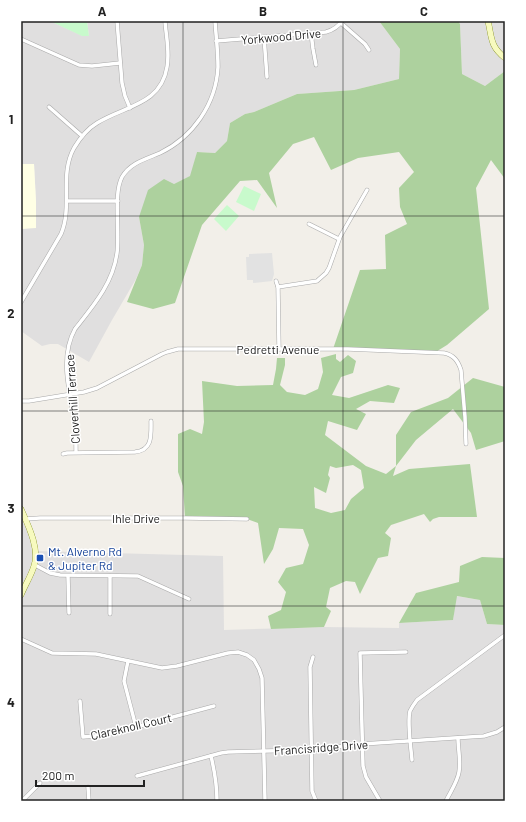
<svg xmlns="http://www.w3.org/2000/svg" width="526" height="822" font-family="Barlow,sans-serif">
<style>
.residential{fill:#e0dfdf}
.education{fill:#ffffe5}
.forest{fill:#add19e;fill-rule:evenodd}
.park{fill:#c8facc}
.parking{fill:#e2e2e2}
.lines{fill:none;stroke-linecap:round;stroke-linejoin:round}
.street-casing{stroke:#a9a9a9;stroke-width:4.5}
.secondary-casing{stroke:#707d05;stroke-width:6}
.street{stroke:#fff;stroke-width:3.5}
.secondary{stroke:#f7fabf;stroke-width:5.5}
.grid{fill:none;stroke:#222;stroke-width:1;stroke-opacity:0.55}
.transit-dot{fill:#1a4fb4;stroke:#fff;stroke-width:1.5}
.labels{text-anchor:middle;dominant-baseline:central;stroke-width:3;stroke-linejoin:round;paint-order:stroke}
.street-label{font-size:12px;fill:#222;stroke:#fff}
.transit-label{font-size:12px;fill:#164399;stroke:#fff;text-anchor:start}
.neatline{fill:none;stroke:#222;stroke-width:1.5}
.grid-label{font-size:13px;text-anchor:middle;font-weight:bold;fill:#222}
</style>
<rect width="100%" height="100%" fill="#f2efe9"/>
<g class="residential">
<polygon points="21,21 50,21 83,36 89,36 87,21 379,21 400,49 399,79 354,90 297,94 254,112 245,114 230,123 227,141 215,153 197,152 191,176 174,184 139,217 144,245 142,265 136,279 112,320 89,362 58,344 50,344 42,346 21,331 21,229 36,227 36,202 34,164 21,164"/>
<polygon points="458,21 505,21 505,71 485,86 462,74 460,24"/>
<polygon points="21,509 35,551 223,556 224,630 324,627 399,628 399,623 453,620 456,596 480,600 487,624 505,625 505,801 21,801"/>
</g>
<polygon class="education" points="21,164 34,164 36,202 36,228 21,229"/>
<g class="forest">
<polygon points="379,21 458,21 460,24 462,74 485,86 505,71 505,179 491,160 476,188 489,309 447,345 434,353 333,349 360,270 386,269 385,235 407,224 400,207 399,188 414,172 399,152 358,158 331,170 314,137 293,144 269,173 277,208 257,180 240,181 202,225 175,303 153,309 127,302 142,265 144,245 139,217 148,190 164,179 174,184 190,176 197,152 215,153 227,141 230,123 245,114 254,112 297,94 354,90 399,79 400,49"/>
<path d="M336 354V359L340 362 348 355 356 361 353 373 341 377 332 395 349 398 388 385 400 388 394 403 370 401 356 409 366 414 357 430 328 421 325 435 366 466 386 474 396 466V435L411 412 448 398 473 378 505 387V441L476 450 471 433 453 409 416 440 396 466 393 476 409 469 470 464 477 517H439L433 519 430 522 424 514 391 525 385 533 391 538 388 556 378 558 360 594 355 582 346 581 330 588 326 607 331 611 324 627 271 629 268 616 281 610 286 592 278 582 286 568 303 564 309 545 303 529 279 528 273 549 264 564 258 523 247 519 185 518 183 486 178 472V434L190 429 202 434 204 422 202 381 237 386 273 385 276 369 277 358H285V365L280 385 287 392 305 395 318 389 323 372 321 358ZM353 465 361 470 364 488 351 499 345 510 331 513 315 508 314 487 326 493 330 478 328 475 330 466 336 468Z"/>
<polygon points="482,557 505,558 505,625 487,624 480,600 457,596 453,620 399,623 416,593 459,582 460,566"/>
</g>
<g class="park">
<polygon points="50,21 87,21 89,36 82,36"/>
<polygon points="244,186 261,194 254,211 236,202"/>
<polygon points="227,205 239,216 226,231 214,219"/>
</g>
<polygon class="parking" points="272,253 274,274 272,281 253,283 253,280 247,280 246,257 249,257 249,254"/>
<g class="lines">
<g class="street-casing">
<g id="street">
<polyline points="117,21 122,83 125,96 130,108"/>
<polyline points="341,23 365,44 369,50"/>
<polyline points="311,33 313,49 316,65"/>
<polyline points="264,37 267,77"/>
<polyline points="21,39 70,61 79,65 92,66 120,63"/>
<path d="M216 41 326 32C333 30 338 27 342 21"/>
<polyline points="49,107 82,136"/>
<polyline points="67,201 118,201"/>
<polyline points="309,224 339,239"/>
<polyline points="276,281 278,287 279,349"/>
<polyline points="278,287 317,281 326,273 329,268 340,237 367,190"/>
<path d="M21 302 61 234C73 206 59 175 74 148 80 138 87 129 97 123 124 106 161 105 167 67 170 52 166 36 165 21"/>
<path d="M21 401H29L84 392 97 388 162 354 167 352 178 349H348L444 353C454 355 458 361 461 370L465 417 466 444"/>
<path d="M76 452C76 443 76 433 75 424 70 393 59 358 75 329 94 305 113 283 117 253 120 232 113 194 122 177 130 163 146 159 160 153 193 137 216 104 218 67 218 51 216 36 215 21"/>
<path d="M63 454 67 453 135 452C153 450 151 435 151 421"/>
<polyline points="26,519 40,518 185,518 247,519"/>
<polyline points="35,565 50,573 60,575 138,576 189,599"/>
<polyline points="68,576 69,613"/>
<polyline points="110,576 110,614"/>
<polyline points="21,639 52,653 96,654 162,668 177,666 228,653 238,652 247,655 254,660 259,669 262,678 265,801"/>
<polyline points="313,657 310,667 312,791 316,801"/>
<polyline points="128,661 124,681 136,727"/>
<polyline points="80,701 83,737 106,735 214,706"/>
<path d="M211 756C215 773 217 784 217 801"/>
<path d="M412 760C411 748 407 722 410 711 412 707 414 704 417 700L505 635"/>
<polyline points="137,776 221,753 228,752 311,750 362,744 484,736 497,732 505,727"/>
<polyline points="88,787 89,801"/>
<polyline points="22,801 40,783"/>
<polyline points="380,801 366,777 363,766 360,653 406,652"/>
<path d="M446 801C450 792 457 783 459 772 461 761 458 749 458 738"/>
</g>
</g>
<g class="secondary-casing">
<g id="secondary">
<path d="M488 21C492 38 490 46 505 58"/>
<path d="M21 509C28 525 40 549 34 566 31 576 25 585 21 595"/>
</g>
</g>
<use href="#street" class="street"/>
<use href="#secondary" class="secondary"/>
</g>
<path class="grid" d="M183 21V801M343 21V801M21 216H505M21 411H505M21 606H505"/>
<rect class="transit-dot" x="36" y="554" width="8" height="8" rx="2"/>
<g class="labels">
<g class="street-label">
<text transform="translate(281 36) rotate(-5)">Yorkwood Drive</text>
<text x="278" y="349">Pedretti Avenue</text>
<text transform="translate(72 399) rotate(-94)">Cloverhill Terrace</text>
<text x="136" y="518">Ihle Drive</text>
<text transform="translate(131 726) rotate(-13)">Clareknoll Court</text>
<text transform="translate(321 747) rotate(-4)">Francisridge Drive</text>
</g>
<g class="transit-label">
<text x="48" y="551">Mt. Alverno Rd<tspan x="48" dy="14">&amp; Jupiter Rd</tspan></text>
</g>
</g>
<rect width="526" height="822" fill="none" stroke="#ffffff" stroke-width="44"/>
<path d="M36 780v6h108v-6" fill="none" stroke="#222222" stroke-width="2"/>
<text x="42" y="780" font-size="12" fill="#222222" stroke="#ffffff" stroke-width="3" paint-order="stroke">200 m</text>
<rect x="22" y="22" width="482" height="778" class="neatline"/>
<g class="grid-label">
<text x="102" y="16">A</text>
<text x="263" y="16">B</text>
<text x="424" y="16">C</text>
<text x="11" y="124">1</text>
<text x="11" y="318">2</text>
<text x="11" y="513">3</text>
<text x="11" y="707">4</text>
</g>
</svg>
